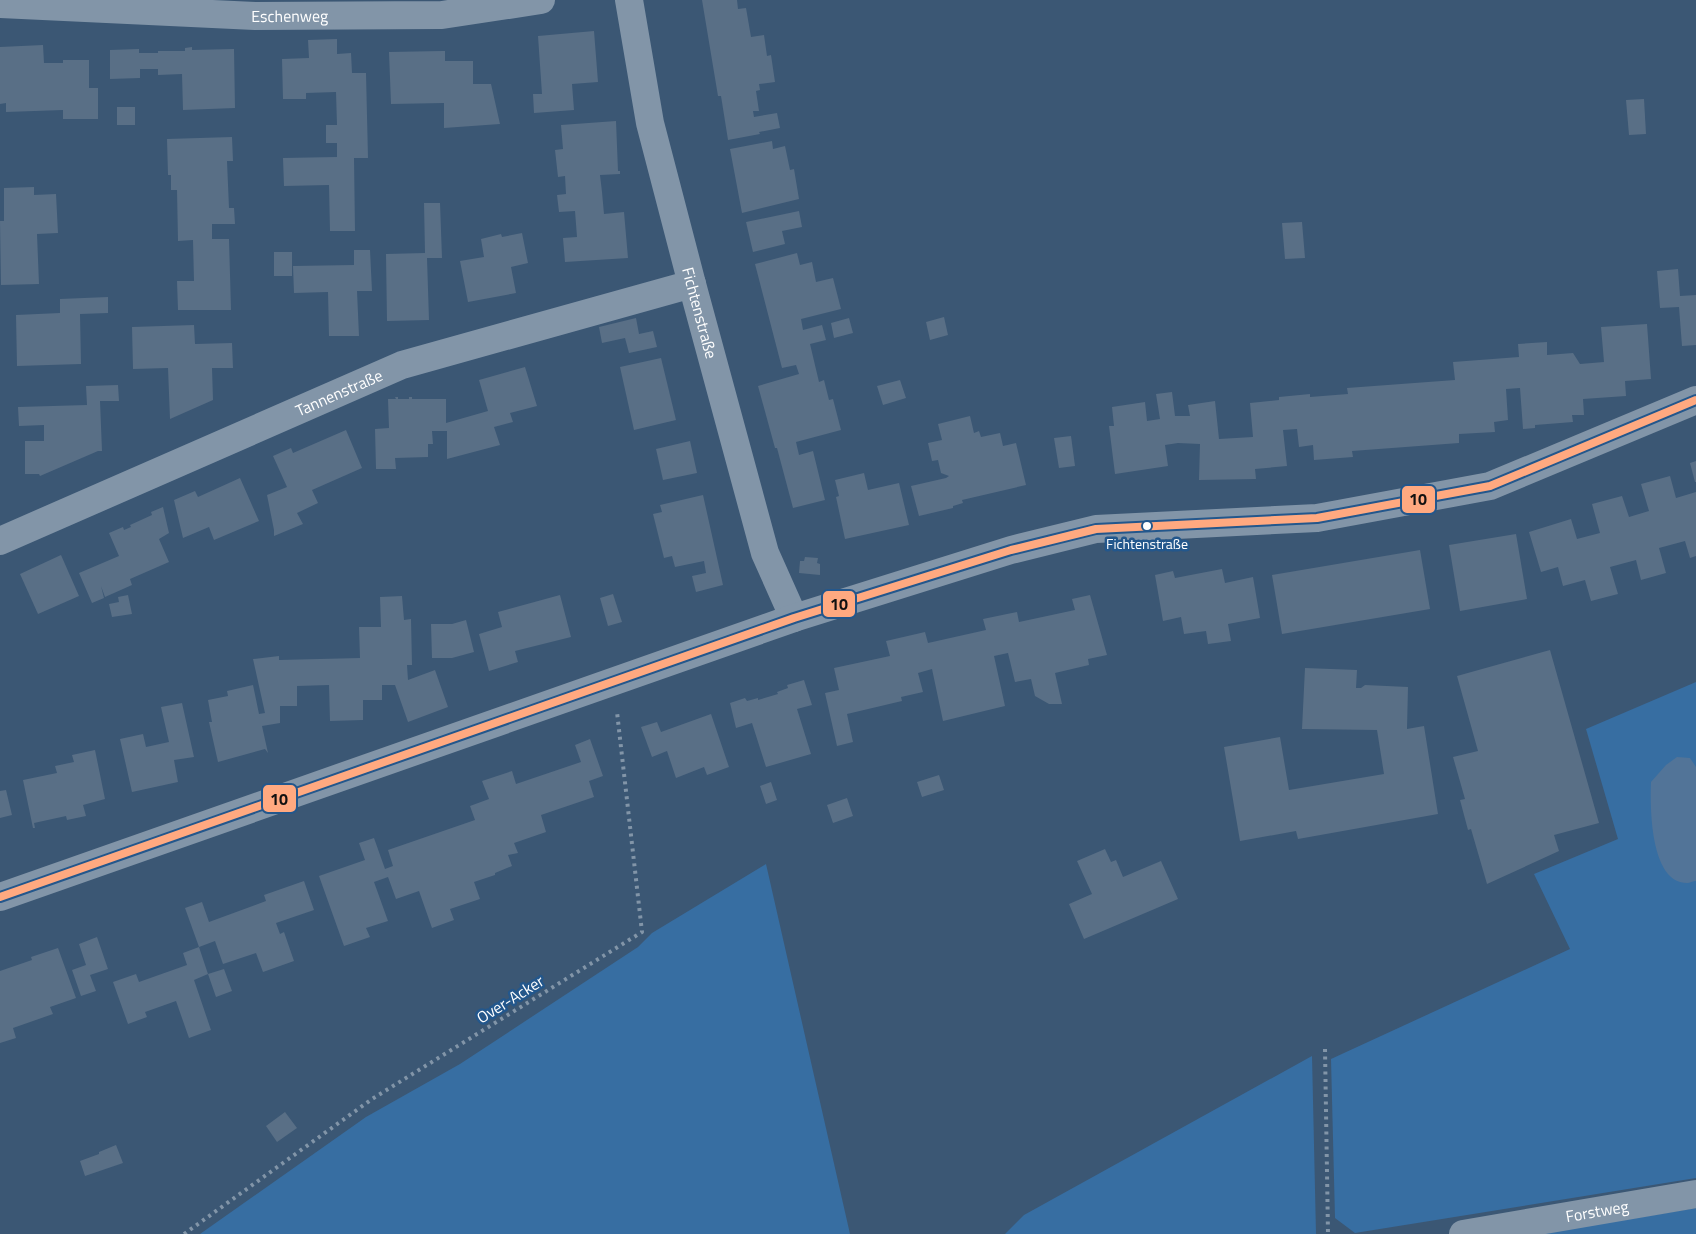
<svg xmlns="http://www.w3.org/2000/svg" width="1696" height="1234" font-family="'Titillium Web',sans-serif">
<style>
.green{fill:#376ea2}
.water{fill:#527498}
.building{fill:#596f86}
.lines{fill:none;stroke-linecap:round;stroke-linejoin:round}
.path{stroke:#8295a8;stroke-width:4;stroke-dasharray:3 4.5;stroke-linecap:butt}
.street{stroke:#8295a8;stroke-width:28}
.bus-1-casing{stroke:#23578c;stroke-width:12}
.bus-1{stroke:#ffa980;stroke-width:8}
.bus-dot{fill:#fff;stroke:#23578c;stroke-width:2}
.labels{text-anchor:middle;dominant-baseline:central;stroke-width:5;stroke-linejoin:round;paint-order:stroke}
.bus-label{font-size:14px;fill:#fff;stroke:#23578c}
.street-label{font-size:16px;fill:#fff;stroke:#23578c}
.line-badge{stroke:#23578c;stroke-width:2}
.pale-badge-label{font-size:16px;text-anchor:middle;font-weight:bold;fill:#111}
</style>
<rect width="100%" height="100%" fill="#3b5774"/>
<g class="green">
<polygon points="1696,682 1696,1178 1355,1233 1335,1218 1331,1059 1570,949 1534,874 1618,839 1586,729"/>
<polygon points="766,864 850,1234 200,1234 366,1117 460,1064 638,947 652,933"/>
<polygon points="1312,1056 1316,1234 1005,1234 1024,1215"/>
<polygon points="1696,1208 1696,1234 1538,1234"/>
</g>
<path class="water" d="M1677 757 1690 758 1696 767V881C1693 881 1690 883 1687 883 1650 883 1650 807 1651 782L1666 765Z"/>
<g class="building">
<polygon points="702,0 737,0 738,9 746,8 751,37 764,35 767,56 771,55 775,82 759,84 760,90 756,91 759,111 753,111 754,117 777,113 780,128 759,132 760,134 728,140 721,96 718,96"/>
<polygon points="594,31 598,82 572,84 574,110 534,113 533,94 542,94 538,36"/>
<polygon points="337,39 337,54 351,53 352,73 366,73 368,158 354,158 355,231 330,231 329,185 284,186 283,158 337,157 337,143 326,143 326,125 337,125 336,92 306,93 306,99 283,99 282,59 309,58 308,40"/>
<polygon points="43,45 44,63 63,63 63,60 89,60 89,88 98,88 98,119 63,119 63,110 6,112 6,103 0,104 0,47"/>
<polygon points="192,47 192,50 234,49 235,108 183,110 182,74 158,75 158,69 140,69 140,78 110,79 110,50 139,49 139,53 158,53 158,51 185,51 185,48"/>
<polygon points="442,51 445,51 445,61 473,61 473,84 491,84 500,124 444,128 444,103 391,104 389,52"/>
<polygon points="1644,99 1646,134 1629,135 1626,100"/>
<rect x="117" y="107" width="18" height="18"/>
<polygon points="616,121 618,171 620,171 620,174 600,175 602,192 604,214 624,212 628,258 565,262 563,238 577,237 575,211 559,212 557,195 566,194 565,176 558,177 555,150 563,149 561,125"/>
<polygon points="232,137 233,161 227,161 229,208 234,208 235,224 212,224 212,239 229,239 231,310 178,310 177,281 194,281 193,240 178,241 177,190 171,190 171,175 168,175 167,139"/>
<polygon points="772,141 773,149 785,146 790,170 794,169 799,199 742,213 730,149"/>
<polygon points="34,187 34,195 56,194 58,233 37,234 39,284 1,285 0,221 4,221 4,188"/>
<polygon points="424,203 440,203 442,258 427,258 429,320 387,321 386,254 425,253"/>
<polygon points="799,211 802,227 782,231 785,244 753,252 746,222"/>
<polygon points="1302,222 1305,258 1285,259 1282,223"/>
<polygon points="522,233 528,263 511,267 516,293 468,302 460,261 484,257 481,239 501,234 502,237"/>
<polygon points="354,250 370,250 372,291 357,291 359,336 329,336 328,292 294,293 293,266 354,265"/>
<rect x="274" y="252" width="18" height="24"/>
<polygon points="797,253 800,265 812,262 816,282 833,278 841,309 801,319 803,330 822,325 826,340 810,344 819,382 824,380 829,400 833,399 841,430 796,442 799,455 813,451 825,500 793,508 777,448 775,448 758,386 799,374 796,365 782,368 755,264"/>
<polygon points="1678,269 1680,296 1696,295 1696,345 1682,346 1679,307 1660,308 1657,271"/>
<polygon points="108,297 108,313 80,314 81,364 17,366 16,315 60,313 60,299"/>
<polygon points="944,317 948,335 930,340 926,322"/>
<polygon points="636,318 639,334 653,331 657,347 629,353 625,338 602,343 599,327"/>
<polygon points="849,318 853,333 834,338 831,323"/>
<polygon points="1647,324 1651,379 1625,381 1626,396 1583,399 1584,415 1572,415 1573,422 1535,425 1535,428 1523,429 1520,388 1506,389 1508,420 1494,422 1495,432 1459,434 1459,443 1352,451 1353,457 1314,460 1313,445 1299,447 1297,429 1283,430 1287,466 1255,469 1256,479 1199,480 1200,444 1178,443 1165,445 1168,466 1115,474 1109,426 1114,426 1112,407 1145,402 1147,421 1160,419 1156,394 1172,392 1175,416 1190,416 1188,405 1215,401 1219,439 1253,437 1250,403 1279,400 1279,397 1310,394 1310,397 1348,394 1347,388 1455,380 1453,362 1519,357 1518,344 1547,342 1547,355 1573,353 1580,364 1604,362 1601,327"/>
<polygon points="194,325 195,344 232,343 233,368 212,368 213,400 170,419 168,368 133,369 132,327"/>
<polygon points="661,358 676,420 634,430 620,367"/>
<polygon points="525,367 537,406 510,413 513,422 494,427 500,445 447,459 447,431 432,431 433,444 428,444 428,457 395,458 396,469 376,469 375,429 389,428 388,399 396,399 395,397 398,397 398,399 409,399 409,397 412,397 412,399 446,399 446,423 488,411 479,380"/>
<polygon points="900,380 906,398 883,405 877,386"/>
<polygon points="118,385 119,401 100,401 102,451 98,451 40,476 39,474 25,474 25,441 44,441 44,425 19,426 18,407 87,405 86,386"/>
<polygon points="970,416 974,433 979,431 981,437 1000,433 1003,446 1016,443 1026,485 962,500 963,503 953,506 953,508 919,516 911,486 946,478 949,476 941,473 938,460 932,461 928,443 942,440 938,424"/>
<polygon points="346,430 362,468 312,490 318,503 297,513 303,524 274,536 274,530 267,495 287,487 273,456 291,448 293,453"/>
<polygon points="1071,436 1075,466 1059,468 1054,438"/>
<polygon points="690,441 697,473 663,480 656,449"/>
<polygon points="1696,461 1696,482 1695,482 1690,463"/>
<polygon points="864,473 868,490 899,483 909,525 845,539 836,497 839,496 835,480"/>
<polygon points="1670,476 1676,498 1696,492 1696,556 1690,558 1685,541 1659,548 1666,573 1641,580 1636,560 1610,567 1618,594 1591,601 1585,580 1563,586 1558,567 1541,572 1529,532 1571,519 1577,539 1600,533 1592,504 1622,496 1629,517 1649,511 1641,484"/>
<polygon points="240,478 259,521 214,540 209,527 183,538 174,500 195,491 198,497"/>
<polygon points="703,495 723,585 696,592 692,576 706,573 704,561 675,567 672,556 664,558 653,514 662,512 660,505"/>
<polygon points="163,507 169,533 159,539 169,562 130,579 132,585 105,597 101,586 104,598 92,603 79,573 119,556 109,533 123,527 124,530 131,527 130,525 152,515 151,512"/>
<polygon points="1516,534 1527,599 1460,611 1449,545"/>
<polygon points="1420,550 1430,609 1282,634 1272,575"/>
<polygon points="61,555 79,596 38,614 20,574"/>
<polygon points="805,557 818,558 817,563 820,564 820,575 799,573 800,561 804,561"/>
<polygon points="1222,569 1225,583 1253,577 1260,618 1228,624 1231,641 1208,644 1206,631 1184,634 1181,617 1163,621 1155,575 1173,571 1175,578"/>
<polygon points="613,594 622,622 608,626 600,598"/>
<polygon points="128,595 132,614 112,617 109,604 119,602 118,597"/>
<polygon points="560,595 571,637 515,651 518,662 489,671 479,634 502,627 498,612"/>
<polygon points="1090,595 1107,655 1088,659 1089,665 1055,673 1062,704 1049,704 1035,696 1031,679 1015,682 1008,653 994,656 1005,706 943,721 932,669 918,673 923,692 901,697 902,701 847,714 853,742 837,746 825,693 839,690 834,668 890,656 886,641 925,632 928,643 986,630 983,619 1007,614 1017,612 1019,622 1075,610 1072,599"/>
<polygon points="402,596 404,620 411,619 412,665 407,665 408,680 435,670 448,707 408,722 395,685 382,685 382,700 363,700 363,720 330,721 329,685 297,686 297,706 280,706 280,723 262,726 268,753 265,749 218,762 209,722 212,722 208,700 228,696 227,691 253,685 259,714 265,713 253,659 279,656 279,660 360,658 359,627 381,627 380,597"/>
<polygon points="466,620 474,652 452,658 432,658 431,624 452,624"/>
<polygon points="1550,650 1599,823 1554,835 1559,851 1487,884 1471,829 1468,830 1460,800 1465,799 1453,757 1478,751 1457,676"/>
<polygon points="1305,668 1357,670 1356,688 1361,688 1365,685 1408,687 1407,729 1424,726 1438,814 1298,839 1296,831 1240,841 1224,747 1280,737 1289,790 1384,774 1377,730 1302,729"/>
<polygon points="804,680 812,705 797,709 811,754 766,767 752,723 736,728 730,703 745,698 747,701 758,698 758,700 778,694 777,692 788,688 787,685"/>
<polygon points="182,703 194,757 174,760 178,782 132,792 120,739 143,734 146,747 169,742 161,707"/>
<polygon points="711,714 729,767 707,775 704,767 676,778 667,751 652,757 641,727 657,722 661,732"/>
<polygon points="590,739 603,776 589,781 594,797 541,815 546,832 514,843 518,853 508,855 512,866 495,873 495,875 474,882 480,899 450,909 454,920 432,928 419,891 396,899 388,877 374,882 388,921 366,928 370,937 344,946 319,876 365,860 359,843 374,838 385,869 393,866 388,850 475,820 470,806 489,799 482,781 512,771 516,784 581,762 575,745"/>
<polygon points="95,750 105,799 83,805 86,816 67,820 66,816 34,823 35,828 33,828 23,780 57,773 55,766 74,762 72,755"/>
<polygon points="939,775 944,790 922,797 917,782"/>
<polygon points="771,782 777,800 766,804 760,786"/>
<polygon points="6,790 12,815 0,818 0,791"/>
<polygon points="847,798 853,816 833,823 827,805"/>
<polygon points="1105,849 1111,862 1116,860 1123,877 1161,861 1178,899 1084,939 1069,904 1092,894 1077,861"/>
<polygon points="304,881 314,910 276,923 280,934 284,932 294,961 263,972 256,953 223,964 215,941 199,947 185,908 202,902 209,922 266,901 264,895"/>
<polygon points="97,937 108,969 90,975 96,991 81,996 72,970 86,965 79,944"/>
<polygon points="199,947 208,974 224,969 232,991 216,997 208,974 194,980 211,1030 189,1038 176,1001 145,1012 147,1017 128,1024 113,982 136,974 139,982 187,965 183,953"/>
<polygon points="58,948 76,998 50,1007 53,1014 13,1028 16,1038 0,1043 0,971 32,960 31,957"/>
<polygon points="285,1112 297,1128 277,1142 266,1126"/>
<polygon points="116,1145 123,1163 85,1176 80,1161 99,1154 99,1152"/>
</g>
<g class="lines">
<g class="path">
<polyline points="1325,1049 1328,1234"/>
<polyline points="184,1234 372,1099 642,932 617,712"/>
</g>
<g class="street">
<path id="s1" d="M629 0 650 123 692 284 765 553 794 618"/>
<path id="s2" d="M0 4 255 16 442 15 541 0"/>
<path id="s3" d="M0 541 402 365 692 284"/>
<polyline points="0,897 794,618 1011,550 1096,529 1317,518 1490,486 1696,400"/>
<path id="s4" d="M1463 1234 1696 1194"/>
</g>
<g class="bus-1-casing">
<polyline id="bus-1" points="0,897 794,618 1011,550 1096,529 1317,518 1490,486 1696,400"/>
</g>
<use href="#bus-1" class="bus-1"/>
</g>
<circle class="bus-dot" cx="1147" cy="526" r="5"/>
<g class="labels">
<g class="bus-label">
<text x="1147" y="543">Fichtenstraße</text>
</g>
<g class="street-label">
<text stroke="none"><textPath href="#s2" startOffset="290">Eschenweg</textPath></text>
<text stroke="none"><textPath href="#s1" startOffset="321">Fichtenstraße</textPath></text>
<text stroke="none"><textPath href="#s3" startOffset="370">Tannenstraße</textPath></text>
<text transform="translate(510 999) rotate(-32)">Over-Acker</text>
<text stroke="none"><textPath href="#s4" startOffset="136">Forstweg</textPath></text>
</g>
</g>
<g class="line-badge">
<rect x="1401" y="485" width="35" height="29" rx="6" fill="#ffa980"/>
<rect x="822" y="590" width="34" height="28" rx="6" fill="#ffa980"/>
<rect x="262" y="784" width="35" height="29" rx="6" fill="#ffa980"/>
</g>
<g class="pale-badge-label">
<text x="1418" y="505">10</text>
<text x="839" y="610">10</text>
<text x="279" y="805">10</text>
</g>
</svg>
